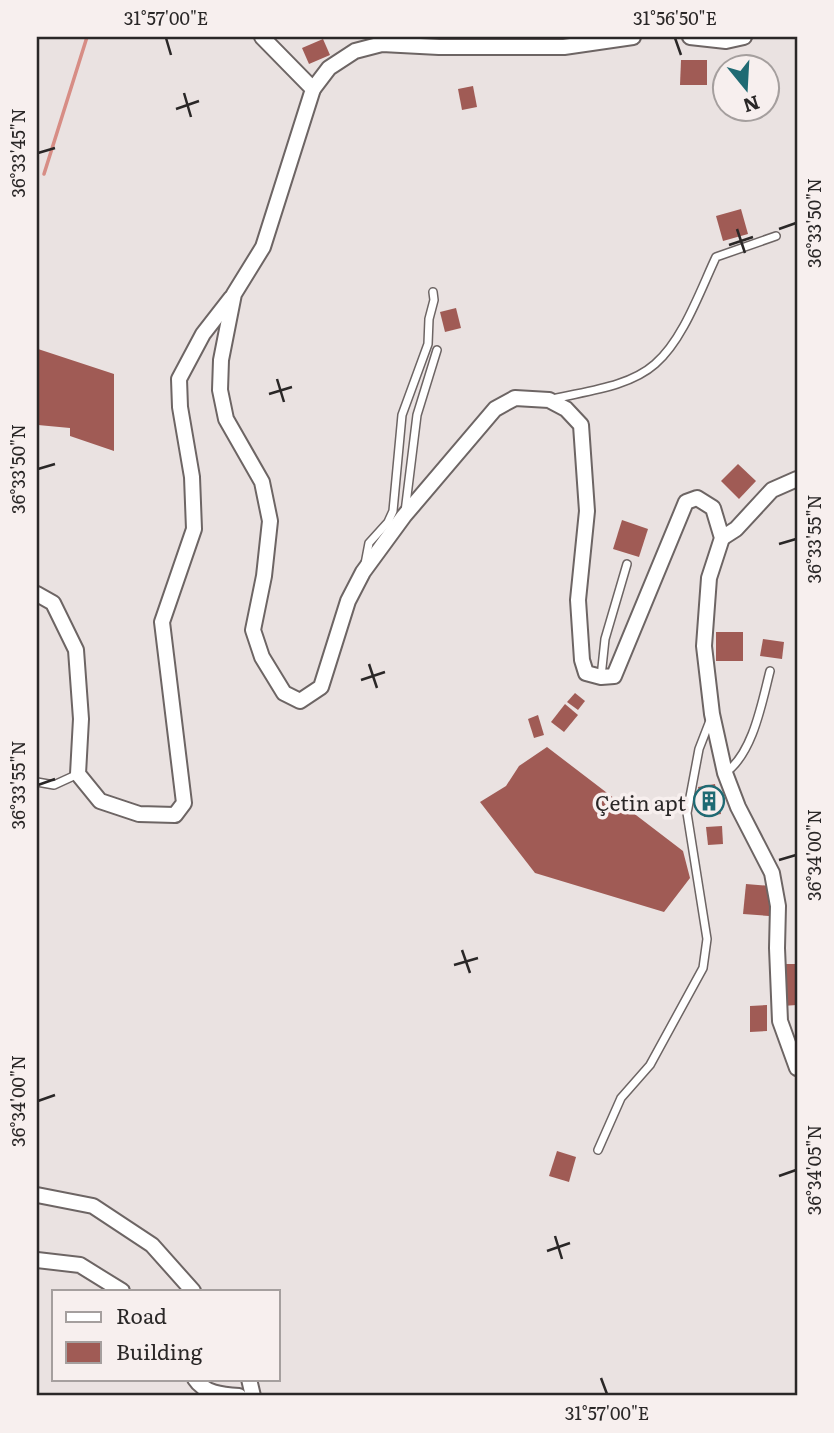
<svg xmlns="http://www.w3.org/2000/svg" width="834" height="1433" font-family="Literata,serif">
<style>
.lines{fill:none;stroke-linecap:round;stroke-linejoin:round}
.stream{stroke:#d78d85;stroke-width:3.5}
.building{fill:#a05b55}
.service-casing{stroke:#6d6564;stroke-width:10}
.minor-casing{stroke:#6d6564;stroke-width:18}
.service{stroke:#fff;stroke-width:7}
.minor{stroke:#fff;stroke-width:14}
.ticks{fill:none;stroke:#2a2727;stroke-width:2.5}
.labels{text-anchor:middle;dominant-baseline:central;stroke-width:7;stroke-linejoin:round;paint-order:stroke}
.poi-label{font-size:21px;fill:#2a2727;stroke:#f7efee;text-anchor:end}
.neatline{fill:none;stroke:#2a2727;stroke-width:2.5}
.ticks-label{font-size:18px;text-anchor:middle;fill:#2a2727}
</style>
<rect width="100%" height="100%" fill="#eae2e1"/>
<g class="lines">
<polyline class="stream" points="44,174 87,37"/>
</g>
<g class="building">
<polygon points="323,39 330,55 309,64 302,48"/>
<polygon points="681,60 707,60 707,85 680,85"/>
<polygon points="473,86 477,107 462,110 458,89"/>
<polygon points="741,209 748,234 723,241 716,216"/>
<polygon points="456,308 461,328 445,332 440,312"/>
<polygon points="38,349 114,374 114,451 70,436 70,428 38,425"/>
<polygon points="738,464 756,481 739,499 721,481"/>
<polygon points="622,520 648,529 639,557 613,549"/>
<rect x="716" y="632" width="27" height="29"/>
<polygon points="763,639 784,642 782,659 760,656"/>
<polygon points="575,693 585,701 578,710 567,702"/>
<polygon points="565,704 578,715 564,732 551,722"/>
<polygon points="538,715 544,735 534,738 528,719"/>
<polygon points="547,747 683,851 690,878 664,912 535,873 480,802 506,786 519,766"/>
<polygon points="715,784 721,814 704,817 698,787"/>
<polygon points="722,826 723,844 708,845 706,827"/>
<polygon points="746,884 772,886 769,916 743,914"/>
<polygon points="781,964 797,964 797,1005 782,1006"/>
<polygon points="767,1005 767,1031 750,1032 750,1006"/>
<polygon points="557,1151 576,1157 569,1182 549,1176"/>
</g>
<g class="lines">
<g class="service-casing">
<g id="service">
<path d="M553 399C586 391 629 387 655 364 683 340 700 291 716 257L776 236"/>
<polyline points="405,512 417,415 437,350"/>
<polyline points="365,564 369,543 388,522 393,511 402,415 428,344 429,319 434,300 433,292"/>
<polyline points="601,677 605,639 627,564"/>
<path d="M725 773C753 754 762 702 770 671"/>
<polyline points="37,782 54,785 78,774"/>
<polyline points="598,1150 621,1098 650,1065 703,968 707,939 687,813 699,749 711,718"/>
</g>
</g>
<g class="minor-casing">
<g id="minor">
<polyline points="262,37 313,89 263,247 234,294 221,360 220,390 226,419 262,482 270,521 264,576 253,630 262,657 284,693 300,701 321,687 348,601 363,572 404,516 495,409 515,398 549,400 566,409 581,425 587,511 578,600 582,660 586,673 601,677 614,676 686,502 697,498 713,508 722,538 709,578 704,646 712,714 725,773 738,807 772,873 778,906 777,948 780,1021 797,1068"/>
<polyline points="690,37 726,41 744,37"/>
<polyline points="313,89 329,68 355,51 382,44 439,47 564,47 633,37"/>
<polyline points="722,538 736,529 772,490 797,479"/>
<polyline points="37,594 53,603 76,650 81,719 78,774 100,801 139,814 175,815 184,803 162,622 194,529 192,477 180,407 179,379 203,334 231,298"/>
<polyline points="37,1195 93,1206 152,1245 193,1291"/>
<polyline points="37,1260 80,1265 122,1291"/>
<path d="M195 1379C204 1393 222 1395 239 1396"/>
<polyline points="249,1379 253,1396"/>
</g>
</g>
<use href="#service" class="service"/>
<use href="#minor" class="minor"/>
</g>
<path class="ticks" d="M166 38 171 55M675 38 681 55M184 93 191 117M176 109 199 101M38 153 55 148M737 229 745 253M779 229 796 223M729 245 753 237M277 379 284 402M269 394 292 387M38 469 55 464M779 544 796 539M369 664 377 688M361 680 385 672M38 785 55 779M779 860 796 855M462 950 470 973M454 965 478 958M38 1101 55 1095M779 1176 796 1170M555 1236 562 1259M547 1251 570 1243M601 1378 607 1394"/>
<defs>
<g id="building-ring" transform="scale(1.575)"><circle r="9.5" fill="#f7efee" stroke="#1f6a73" stroke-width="1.5"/><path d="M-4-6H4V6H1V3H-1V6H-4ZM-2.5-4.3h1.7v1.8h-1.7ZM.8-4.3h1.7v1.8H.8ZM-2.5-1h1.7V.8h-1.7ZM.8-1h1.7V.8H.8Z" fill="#1f6a73"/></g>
</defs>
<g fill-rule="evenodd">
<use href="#building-ring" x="709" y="801"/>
</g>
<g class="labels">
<g class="poi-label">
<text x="686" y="801">Çetin apt</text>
</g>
</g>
<rect width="834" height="1433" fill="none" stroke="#f7efee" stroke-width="77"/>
<rect x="52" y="1290" width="228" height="91" fill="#f7efee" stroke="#a59f9e" stroke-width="2"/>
<rect x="66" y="1312" width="35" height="10" fill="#ffffff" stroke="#a59f9e" stroke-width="2"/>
<text x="116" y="1324" font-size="21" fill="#2a2727">Road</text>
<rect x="66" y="1342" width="35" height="21" fill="#a05b55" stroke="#a59f9e" stroke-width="2"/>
<text x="116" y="1360" font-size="21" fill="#2a2727">Building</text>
<g transform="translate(746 88) rotate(162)"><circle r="33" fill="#f7efee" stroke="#a59f9e" stroke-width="2"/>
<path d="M0-5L12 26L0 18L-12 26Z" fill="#1f6a73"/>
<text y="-10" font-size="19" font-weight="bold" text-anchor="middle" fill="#2a2727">N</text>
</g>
<rect x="38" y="38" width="758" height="1356" class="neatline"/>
<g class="ticks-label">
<text x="166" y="25">31°57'00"E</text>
<text x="675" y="25">31°56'50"E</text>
<text transform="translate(19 153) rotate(-90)" y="6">36°33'45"N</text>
<text transform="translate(815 223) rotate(-90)" y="6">36°33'50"N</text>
<text transform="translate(19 469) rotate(-90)" y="6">36°33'50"N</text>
<text transform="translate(815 539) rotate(-90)" y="6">36°33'55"N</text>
<text transform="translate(19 785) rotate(-90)" y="6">36°33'55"N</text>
<text transform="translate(815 855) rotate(-90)" y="6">36°34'00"N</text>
<text transform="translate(19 1101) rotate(-90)" y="6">36°34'00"N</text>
<text transform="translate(815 1170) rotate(-90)" y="6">36°34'05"N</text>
<text x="607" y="1420">31°57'00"E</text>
</g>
</svg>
